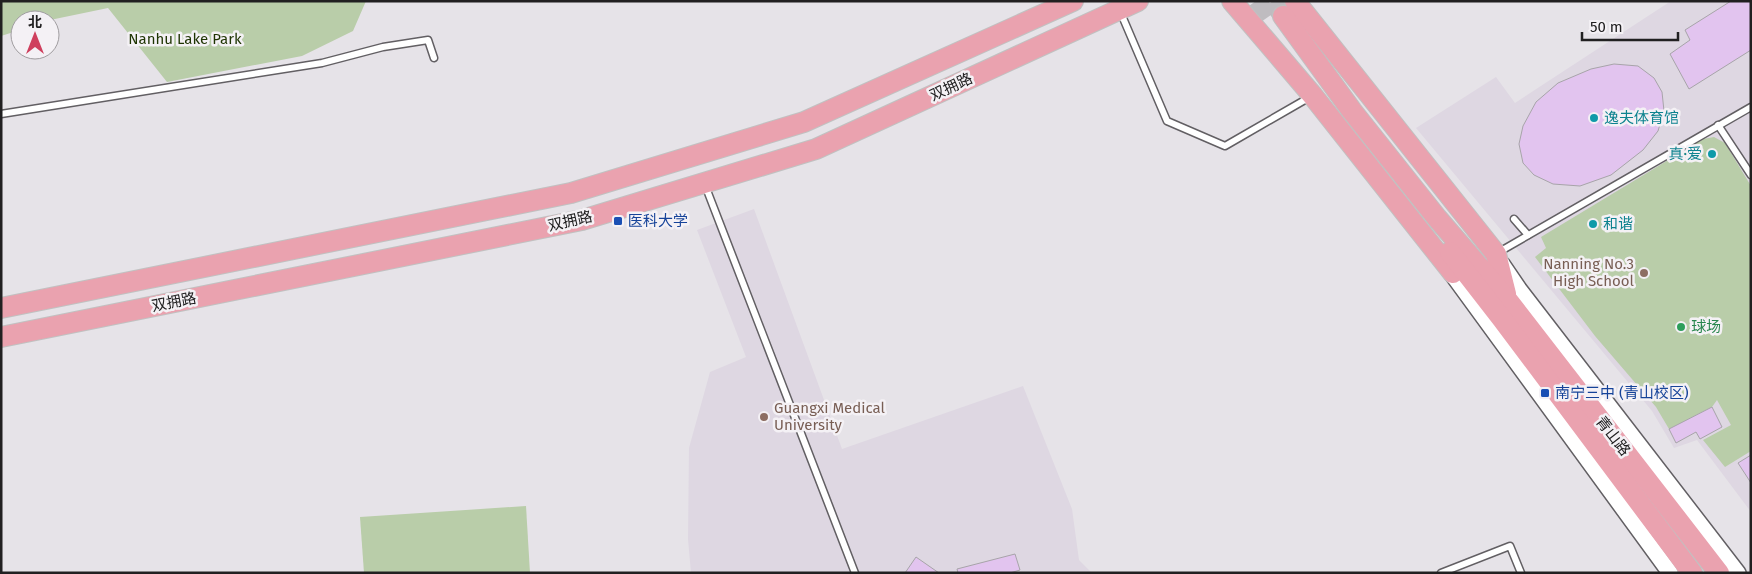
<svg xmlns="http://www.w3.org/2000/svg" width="1752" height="574" font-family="'Fira Sans','Noto Sans SC',sans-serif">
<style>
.built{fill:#ded7e2}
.green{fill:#b9cda9}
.building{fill:#e2c4ef;stroke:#a7a4a9}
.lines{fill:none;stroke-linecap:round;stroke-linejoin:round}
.primary-tunnel{stroke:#bfbcc0;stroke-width:20;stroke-dasharray:20 10;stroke-linecap:butt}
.service-casing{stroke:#625f63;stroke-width:9}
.tertiary-casing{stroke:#625f63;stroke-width:18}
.primary-casing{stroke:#c1c1c1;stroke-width:22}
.service{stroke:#fff;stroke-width:6}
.tertiary{stroke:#fff;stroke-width:15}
.primary{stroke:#eaa2af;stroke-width:20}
.culture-dot{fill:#0f9aa8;stroke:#f4f1f5;stroke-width:2}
.transit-dot{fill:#1a4fb4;stroke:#f4f1f5;stroke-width:2}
.education-dot{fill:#8d6e63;stroke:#f4f1f5;stroke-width:2}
.leisure-dot{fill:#2e9e5b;stroke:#f4f1f5;stroke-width:2}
.labels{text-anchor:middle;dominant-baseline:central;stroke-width:5;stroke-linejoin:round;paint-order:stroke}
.park-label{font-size:15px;fill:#1e3402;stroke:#f4f1f5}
.street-label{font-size:15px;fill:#212021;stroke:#f4f1f5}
.culture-label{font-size:15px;fill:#0d838f;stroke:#f4f1f5;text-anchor:start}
.transit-label{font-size:15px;fill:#164399;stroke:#f4f1f5;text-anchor:start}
.education-label{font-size:15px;fill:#785e54;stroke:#f4f1f5;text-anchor:end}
.leisure-label{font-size:15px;fill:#27864d;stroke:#f4f1f5;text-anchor:start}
</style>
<rect width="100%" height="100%" fill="#e6e3e8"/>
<g class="built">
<polygon points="1671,1 1751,1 1751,512 1697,440 1674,448 1652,411 1416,128 1496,77 1515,103"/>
<polygon points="754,209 842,449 1023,386 1072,509 1079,560 1092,573 691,573 688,539 689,448 710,372 746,357 697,230"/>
</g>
<g class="green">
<polygon points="1,1 366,1 353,31 302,56 167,82 108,8 50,20 20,20 20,30 1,36"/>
<polygon points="1714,137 1725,143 1751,186 1751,451 1725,467 1703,440 1731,425 1717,400 1712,407 1669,429 1656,407 1595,336 1535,257 1546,248 1541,237 1703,139"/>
<polygon points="526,506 530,573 364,573 360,517"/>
</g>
<g class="building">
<polygon points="1731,1 1751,1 1751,50 1689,89 1670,54 1690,40 1685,30"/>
<polygon points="1614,64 1638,66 1654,78 1662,92 1664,111 1658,131 1643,150 1611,175 1580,186 1553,184 1534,175 1523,163 1519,144 1523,126 1536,102 1558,83 1591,69"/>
<polygon points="1712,407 1722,427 1700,439 1696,432 1676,443 1669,429"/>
<polygon points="1751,455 1751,483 1738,463"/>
<polygon points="1015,554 1020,570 1010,573 958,573 957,569"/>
<polygon points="916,557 939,573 905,573"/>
</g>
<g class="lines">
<g class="primary-tunnel">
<polyline points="1256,1 1271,22"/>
<polyline points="1273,1 1283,16"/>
</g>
<g class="service-casing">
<g id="service">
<polyline points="1120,11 1167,121 1225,146 1310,97"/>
<polyline points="1,114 322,63 383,47 428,40 434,58"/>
<polyline points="1718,125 1751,175"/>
<polyline points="705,185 855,573"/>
<polyline points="1514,219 1528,235"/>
<polyline points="1499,252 1751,107"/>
<polyline points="1441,573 1510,546 1521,573"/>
</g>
</g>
<g class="tertiary-casing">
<g id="tertiary">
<polyline points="1502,264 1519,289 1738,573"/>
<polyline points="1449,270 1670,573"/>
</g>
</g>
<g class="primary-casing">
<g id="primary">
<polyline points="1232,1 1313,96 1453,273"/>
<polyline points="1295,1 1496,254 1506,294"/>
<polyline points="1283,16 1352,111 1437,218 1507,299 1719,573"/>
<polyline points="1450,252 1502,319 1692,573"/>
<polyline points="1,308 571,193 804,122 1073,1"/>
<polyline points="1,337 582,220 816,149 1138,1"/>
</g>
</g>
<use href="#service" class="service"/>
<use href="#tertiary" class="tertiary"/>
<use href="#primary" class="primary"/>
</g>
<g class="culture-dot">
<circle cx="1594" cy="118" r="5"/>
<circle cx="1712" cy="154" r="5"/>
<circle cx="1593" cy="224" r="5"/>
</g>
<g class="transit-dot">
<rect x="613" y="216" width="10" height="10" rx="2.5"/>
<rect x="1540" y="388" width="10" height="10" rx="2.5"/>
</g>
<g class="education-dot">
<circle cx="1644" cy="273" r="5"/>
<circle cx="764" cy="417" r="5"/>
</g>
<circle class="leisure-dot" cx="1681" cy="327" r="5"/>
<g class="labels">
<g class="park-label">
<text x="185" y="39">Nanhu Lake Park</text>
</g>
<g class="street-label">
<text transform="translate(951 87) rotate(-25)">双拥路</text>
<text transform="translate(570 221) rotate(-13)">双拥路</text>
<text transform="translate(174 302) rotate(-11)">双拥路</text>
<text transform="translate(1613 436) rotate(52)">青山路</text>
</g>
<g class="culture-label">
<text x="1604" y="118">逸夫体育馆</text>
<text x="1702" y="154" text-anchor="end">真·爱</text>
<text x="1603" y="224">和谐</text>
</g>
<g class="transit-label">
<text x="628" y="221">医科大学</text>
<text x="1555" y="393">南宁三中 (青山校区)</text>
</g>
<g class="education-label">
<text x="1634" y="264">Nanning No.3<tspan x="1634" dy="17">High School</tspan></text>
<text x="774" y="408" text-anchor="start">Guangxi Medical<tspan x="774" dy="17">University</tspan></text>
</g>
<g class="leisure-label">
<text x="1691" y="327">球场</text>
</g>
</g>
<rect width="1752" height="574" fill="none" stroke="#212021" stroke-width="5"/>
<g transform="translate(35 35)"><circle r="24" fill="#f4f1f5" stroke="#a09da0"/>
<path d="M0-4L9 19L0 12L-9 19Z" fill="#cf3f5d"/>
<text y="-8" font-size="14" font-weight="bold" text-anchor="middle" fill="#212021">北</text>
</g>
<path d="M1582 32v8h96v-8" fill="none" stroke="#212021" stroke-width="2.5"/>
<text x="1590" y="32" font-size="15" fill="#212021" stroke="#f4f1f5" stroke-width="4" paint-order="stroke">50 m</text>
</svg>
